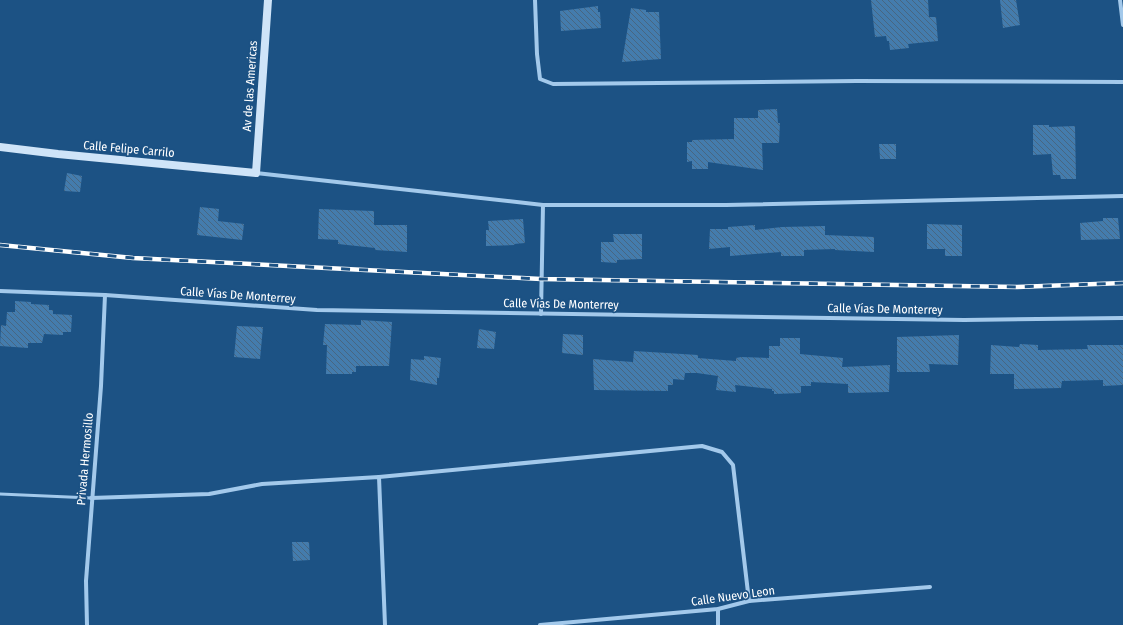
<svg xmlns="http://www.w3.org/2000/svg" width="1123" height="625" font-family="'Fira Sans Condensed',sans-serif">
<style>
.building{fill:url(#building-back-hatch)}
.lines{fill:none;stroke-linecap:round;stroke-linejoin:round}
.lane{stroke:#a3c9eb;stroke-width:3}
.street{stroke:#a3c9eb;stroke-width:4}
.secondary{stroke:#cfe4f8;stroke-width:8}
.rail-casing{stroke:#fff;stroke-width:4.5}
.rail{stroke:#1c5284;stroke-width:3;stroke-dasharray:9;stroke-linecap:butt}
.labels{text-anchor:middle;dominant-baseline:central;stroke-width:3.5;stroke-linejoin:round;paint-order:stroke}
.street-label{font-size:12px;fill:#fff;stroke:#1c5284}
</style>
<defs>
<pattern id="building-back-hatch" width="6" height="6" patternUnits="userSpaceOnUse"><rect width="6" height="6" fill="#447cad"/><path d="M-1 5l2 2M0 0l6 6M5-1l2 2" fill="none" stroke="#486681"/></pattern>
</defs>
<rect width="100%" height="100%" fill="#1c5284"/>
<g class="building">
<polygon points="871,0 928,0 929,17 936,17 938,41 908,44 909,48 890,50 889,41 887,41 886,36 875,37"/>
<polygon points="1000,0 1016,0 1020,25 1003,28"/>
<polygon points="598,6 598,12 600,12 601,28 561,31 560,11"/>
<polygon points="631,8 646,10 646,12 659,12 661,59 622,62"/>
<polygon points="777,109 778,123 780,123 779,143 762,143 763,170 708,162 708,169 692,169 692,161 687,162 687,142 692,142 692,140 734,139 734,118 758,118 758,110"/>
<polygon points="1033,125 1049,125 1049,127 1075,126 1076,179 1061,179 1060,175 1053,175 1051,154 1033,155"/>
<polygon points="879,144 896,144 896,159 880,159"/>
<polygon points="67,173 82,176 80,192 64,191"/>
<polygon points="200,207 219,209 218,221 244,224 242,240 197,235"/>
<polygon points="319,209 374,211 374,225 407,225 407,252 375,250 375,248 338,244 338,240 318,239"/>
<polygon points="1103,218 1118,218 1120,239 1081,240 1080,223 1103,221"/>
<polygon points="523,219 525,243 514,244 515,245 486,246 486,230 489,230 488,221"/>
<polygon points="927,224 962,225 962,256 945,256 945,249 927,249"/>
<polygon points="755,225 755,230 782,227 825,226 825,235 874,237 874,252 835,250 835,249 804,250 804,256 781,256 781,252 730,256 730,247 709,249 710,229 728,229 728,227"/>
<polygon points="613,234 642,234 642,259 617,260 617,263 601,262 601,242 614,242"/>
<polygon points="15,301 31,302 31,304 49,305 49,310 53,310 53,314 72,315 71,332 63,332 63,335 44,334 42,343 28,343 28,348 0,346 1,325 6,326 7,312 15,312"/>
<polygon points="361,320 392,322 389,366 356,366 356,372 352,372 352,374 326,374 327,345 323,345 325,324 361,325"/>
<polygon points="237,326 263,327 260,359 234,357"/>
<polygon points="479,329 496,332 494,349 477,348"/>
<polygon points="563,334 583,335 583,355 562,353"/>
<polygon points="959,335 958,365 929,364 930,372 897,372 897,337"/>
<polygon points="780,338 800,338 800,354 843,358 842,367 890,365 889,392 848,393 848,384 811,382 811,386 801,386 801,393 774,394 774,391 772,391 772,389 735,385 736,392 716,390 718,376 697,373 685,373 684,380 673,379 673,385 668,385 668,391 594,390 593,359 633,362 634,351 698,355 698,358 736,361 736,358 741,357 769,358 769,346 780,346"/>
<polygon points="1020,344 1038,345 1038,350 1088,349 1087,345 1123,345 1123,385 1103,386 1103,380 1062,381 1061,388 1014,389 1014,374 990,374 991,345 1019,347"/>
<polygon points="424,356 441,358 439,378 437,378 437,385 410,380 411,359 424,360"/>
<polygon points="292,542 309,542 310,560 293,561"/>
</g>
<g class="lines">
<polyline class="lane" points="0,494 91,498"/>
<g class="street">
<polyline points="535,0 537,54 540,79 553,84 857,81 1123,82"/>
<polyline points="1120,0 1123,25"/>
<polyline points="256,173 543,205 726,205 1123,196"/>
<polyline points="0,291 105,295 317,310 964,320 1123,318"/>
<polyline points="541,314 543,205"/>
<polyline points="379,477 702,446 722,452 733,465 749,601"/>
<polyline points="91,498 209,494 262,484 379,477 385,625"/>
<polyline points="718,609 718,625"/>
<polyline points="87,625 86,581 101,386 105,295"/>
<polyline points="540,625 718,609 749,601 930,587"/>
</g>
<polyline class="secondary" points="0,147 58,154 256,173 268,0"/>
<g class="rail-casing">
<polyline id="rail" points="0,245 133,258 541,279 1017,287 1123,283"/>
</g>
<use href="#rail" class="rail"/>
</g>
<g class="labels">
<g class="street-label">
<text transform="translate(250 86) rotate(-86)">Av de las Americas</text>
<text transform="translate(129 149) rotate(5)">Calle Felipe Carrilo</text>
<text transform="translate(238 295) rotate(4)">Calle Vías De Monterrey</text>
<text transform="translate(561 304) rotate(1)">Calle Vías De Monterrey</text>
<text transform="translate(885 309) rotate(1)">Calle Vías De Monterrey</text>
<text transform="translate(85 459) rotate(-85)">Privada Hermosillo</text>
<text transform="translate(733 596) rotate(-8)">Calle Nuevo Leon</text>
</g>
</g>
</svg>
